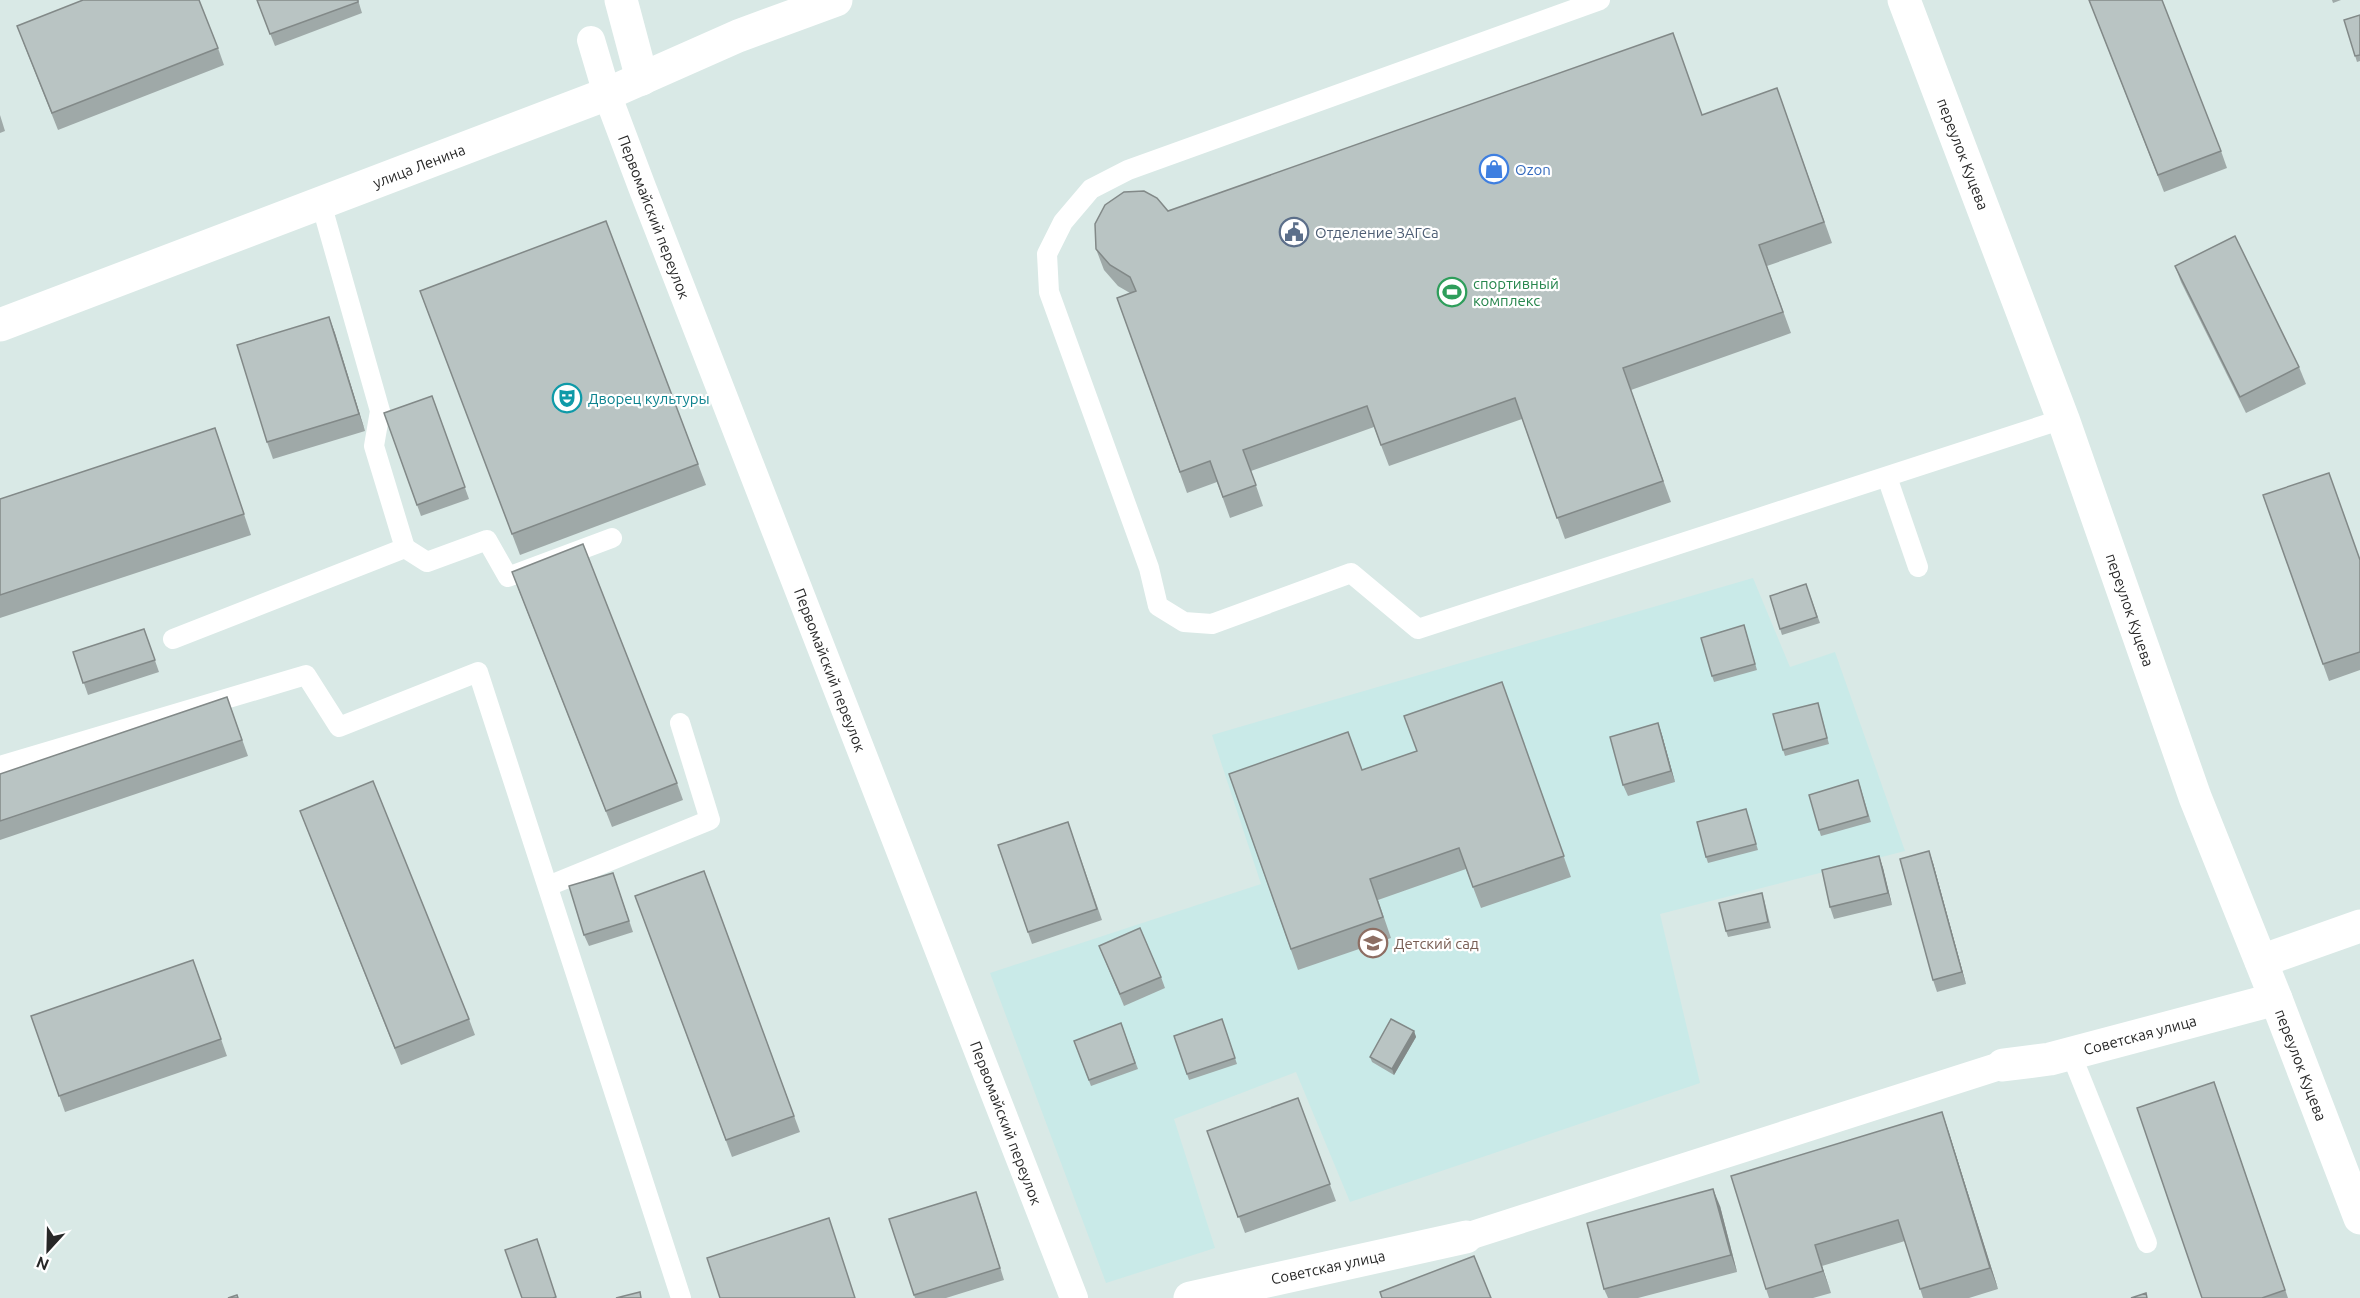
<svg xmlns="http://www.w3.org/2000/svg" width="2360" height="1298" font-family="Ubuntu,sans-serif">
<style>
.education{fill:#c9eae8}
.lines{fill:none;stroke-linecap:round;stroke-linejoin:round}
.service{stroke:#fff;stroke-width:20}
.pedestrian{stroke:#fff;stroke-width:28}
.minor{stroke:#fff;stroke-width:33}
.tertiary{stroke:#fff;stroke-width:33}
.wall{fill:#9fa9a8}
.shaded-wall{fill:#828988}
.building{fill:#b9c4c3;stroke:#828988;stroke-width:1.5}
.labels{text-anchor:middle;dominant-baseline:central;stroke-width:4.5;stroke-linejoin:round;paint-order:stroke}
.street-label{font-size:15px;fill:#272727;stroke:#fff}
.shop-label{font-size:15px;fill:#366cbe;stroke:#fff;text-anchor:start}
.service-label{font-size:15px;fill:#4e5e75;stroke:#fff;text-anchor:start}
.leisure-label{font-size:15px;fill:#27864d;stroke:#fff;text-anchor:start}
.culture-label{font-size:15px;fill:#0d838f;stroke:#fff;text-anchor:start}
.education-label{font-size:15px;fill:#785e54;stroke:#fff;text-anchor:start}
</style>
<rect width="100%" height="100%" fill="#d9e9e6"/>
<polygon class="education" points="1753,578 1790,667 1835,652 1905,851 1660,914 1700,1083 1350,1202 1296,1072 1174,1119 1215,1248 1106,1283 990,973 1261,884 1212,735"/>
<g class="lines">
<g class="service">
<polyline points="1600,0 1128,170 1091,189 1063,222 1047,254 1049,292 1149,568 1158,606 1184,622 1212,624 1351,573 1418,629 2063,419"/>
<polyline points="1887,477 1918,567"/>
<polyline points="405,548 427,562 487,540 508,577 612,538"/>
<polyline points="173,639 405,548 374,446 380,411 321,203"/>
<polyline points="0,766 306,675 339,727 478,672 681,1298"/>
<polyline points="548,886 710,820 680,723"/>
<polyline points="2071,1054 2147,1243"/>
</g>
<g class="pedestrian">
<polyline points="591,40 607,94 642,187 1074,1298"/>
<polyline points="1466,1237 2003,1065"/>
</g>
<g class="minor">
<polyline points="2261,961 2360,926"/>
<polyline points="2003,1065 2050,1059 2276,999"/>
<polyline points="1190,1298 1466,1237"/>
</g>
<g class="tertiary">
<polyline points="621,0 642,79"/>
<polyline points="1904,0 2063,419 2195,797 2276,999 2360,1218"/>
<polyline points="0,325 607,94 738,36 836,0"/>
</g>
</g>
<g class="wall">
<polygon points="257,0 358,0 362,13 275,46"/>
<polygon points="2089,0 2221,151 2227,168 2164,192"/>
<polygon points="2332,0 2341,0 2333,3"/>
<polygon points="2360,15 2360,61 2357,62 2344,20"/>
<polygon points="23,42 218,48 224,65 58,130"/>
<polygon points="1777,88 1832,243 1767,266 1791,333 1631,390 1671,502 1565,539 1522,419 1389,466 1374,427 1251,471 1263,506 1230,518 1217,482 1187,493 1117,298 1130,293 1118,286 1104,270 1096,249 1168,211 1702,115"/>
<polygon points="0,115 5,131 0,133"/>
<polygon points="606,221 706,485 520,555 420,291"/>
<polygon points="2175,266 2299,367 2306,384 2246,413 2181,282"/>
<polygon points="329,317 365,431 273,459 267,442"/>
<polygon points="432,396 469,499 421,516 384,413"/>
<polygon points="215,428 251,535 0,618 0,499"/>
<polygon points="2263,495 2360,559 2360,670 2329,681"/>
<polygon points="1806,584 1820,623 1782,635 1770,596"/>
<polygon points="518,588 677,783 683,800 612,827"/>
<polygon points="1744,625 1757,670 1714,682 1712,676"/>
<polygon points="144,629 159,672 88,695 73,652"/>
<polygon points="1502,682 1571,877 1481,908 1466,869 1378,900 1391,938 1298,970 1229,774 1362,770 1417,751"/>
<polygon points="227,697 248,756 0,840 0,774"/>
<polygon points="1818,703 1829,744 1785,756 1783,750"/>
<polygon points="1658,723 1662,735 1675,782 1628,796 1623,785"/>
<polygon points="1860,786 1871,822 1821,836 1819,830"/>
<polygon points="1746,809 1758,850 1708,863 1706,857"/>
<polygon points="300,811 469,1019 475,1035 401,1065"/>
<polygon points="1068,822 1102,920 1032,944 998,845"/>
<polygon points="1879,856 1883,868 1892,905 1834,919 1830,907"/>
<polygon points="1933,863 1966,984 1937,992 1933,980"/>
<polygon points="704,871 800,1132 732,1157 635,896"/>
<polygon points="613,873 633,932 589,946 584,935"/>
<polygon points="1764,899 1771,928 1728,937 1726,931"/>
<polygon points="1099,946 1161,977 1165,988 1124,1006"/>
<polygon points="193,960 227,1056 65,1112 31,1016"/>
<polygon points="1222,1019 1237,1064 1189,1080 1174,1036"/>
<polygon points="1121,1023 1138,1069 1091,1086 1074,1041"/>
<polygon points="1414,1031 1416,1037 1394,1075 1372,1062 1370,1057"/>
<polygon points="2214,1082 2288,1298 2202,1298"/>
<polygon points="1298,1098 1336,1201 1245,1233 1207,1131"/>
<polygon points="1942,1112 1949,1133 1998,1289 1969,1298 1923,1298 1905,1241 1822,1266 1831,1293 1813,1298 1769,1298 1766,1289"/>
<polygon points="980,1203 1004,1280 946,1298 915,1298 889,1219"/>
<polygon points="1720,1206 1737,1272 1638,1298 1608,1298 1604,1289"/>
</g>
<g class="shaded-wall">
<polygon points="329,317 335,333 365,431 359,414"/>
<polygon points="1658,723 1662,735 1675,782 1671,771"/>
<polygon points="1929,851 1933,863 1966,984 1962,972"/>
<polygon points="1879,856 1883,868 1892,905 1888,893"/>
<polygon points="1414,1031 1416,1037 1394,1075 1392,1069"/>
<polygon points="1942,1112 1949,1133 1998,1289 1990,1268"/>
<polygon points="1713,1189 1720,1206 1737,1272 1731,1255"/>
<polygon points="1815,1245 1831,1293 1823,1271"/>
</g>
<g class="building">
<polygon points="83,0 199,0 218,48 52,113 17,26"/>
<polygon points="257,0 358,0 358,2 270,34"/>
<polygon points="2089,0 2162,0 2221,151 2158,175"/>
<polygon points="2360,15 2360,55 2355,56 2344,20"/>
<polygon points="1673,33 1702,115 1777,88 1824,222 1759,245 1783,312 1623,368 1663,481 1557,518 1515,398 1381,445 1367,406 1243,450 1256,485 1223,497 1210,461 1180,472 1117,298 1136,291 1130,277 1110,265 1096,249 1095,224 1105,205 1124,192 1144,191 1157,198 1168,211"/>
<polygon points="606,221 698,464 512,534 420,291"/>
<polygon points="2235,236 2299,367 2240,397 2175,266"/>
<polygon points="329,317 359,414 267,442 237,345"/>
<polygon points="432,396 465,487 417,505 384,413"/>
<polygon points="215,428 244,514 0,595 0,499"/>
<polygon points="2329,473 2360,560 2360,652 2323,664 2263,495"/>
<polygon points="583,544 677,783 606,811 512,572"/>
<polygon points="1806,584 1817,617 1780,629 1770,596"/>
<polygon points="1744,625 1755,664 1712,676 1701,638"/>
<polygon points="144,629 155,660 83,683 73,652"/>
<polygon points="1502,682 1564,856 1473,887 1459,848 1370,879 1383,917 1291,949 1229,774 1348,732 1362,770 1417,751 1404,716"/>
<polygon points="227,697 242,740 0,821 0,774"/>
<polygon points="1818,703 1827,738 1783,750 1773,714"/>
<polygon points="1658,723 1671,771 1623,785 1610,737"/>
<polygon points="1858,780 1868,816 1819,830 1809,795"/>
<polygon points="373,781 469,1019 395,1048 300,811"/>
<polygon points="1746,809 1756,844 1706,857 1697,822"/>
<polygon points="1068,822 1097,909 1028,932 998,845"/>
<polygon points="1929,851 1962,972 1933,980 1900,859"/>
<polygon points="1879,856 1888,893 1830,907 1822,870"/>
<polygon points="704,871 794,1116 726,1140 635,896"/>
<polygon points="613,873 629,921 584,935 569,886"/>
<polygon points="1762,893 1768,922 1726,931 1719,903"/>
<polygon points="1140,928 1161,977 1120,994 1099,946"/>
<polygon points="193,960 221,1039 59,1096 31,1016"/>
<polygon points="1222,1019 1235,1058 1187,1074 1174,1036"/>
<polygon points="1391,1019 1414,1031 1392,1069 1370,1057"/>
<polygon points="1121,1023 1135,1063 1089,1080 1074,1041"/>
<polygon points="2214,1082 2285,1290 2262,1298 2202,1298 2137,1108"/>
<polygon points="1298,1098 1330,1184 1238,1217 1207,1131"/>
<polygon points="1942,1112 1990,1268 1920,1289 1898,1220 1815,1245 1823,1271 1766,1289 1731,1176"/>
<polygon points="1713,1189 1731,1255 1604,1289 1587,1223"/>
<polygon points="976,1192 1000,1268 914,1295 889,1219"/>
<polygon points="829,1218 855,1298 720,1298 707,1258"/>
<polygon points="537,1239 556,1297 553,1298 522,1298 505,1250"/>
<polygon points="1474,1256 1491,1298 1382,1298 1380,1292"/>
<polygon points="640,1292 641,1298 616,1298"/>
<polygon points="2146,1293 2147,1298 2131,1298"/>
<polygon points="237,1295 238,1298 228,1298"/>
</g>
<defs>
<g id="shop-ring" transform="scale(1.5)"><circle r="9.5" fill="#fff" stroke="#3f7fe0" stroke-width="1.5"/><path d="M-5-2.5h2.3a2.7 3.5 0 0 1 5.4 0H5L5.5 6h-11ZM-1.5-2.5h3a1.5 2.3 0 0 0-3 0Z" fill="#3f7fe0"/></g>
<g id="civic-ring" transform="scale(1.5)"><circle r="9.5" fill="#fff" stroke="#5c6f8a" stroke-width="1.5"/><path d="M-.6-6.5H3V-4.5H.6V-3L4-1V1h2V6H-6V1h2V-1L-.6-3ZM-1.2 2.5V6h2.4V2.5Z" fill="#5c6f8a"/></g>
<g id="stadium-ring" transform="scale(1.5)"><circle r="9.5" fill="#fff" stroke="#2e9e5b" stroke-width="1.5"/><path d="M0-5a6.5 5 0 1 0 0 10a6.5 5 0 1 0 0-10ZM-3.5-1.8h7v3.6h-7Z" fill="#2e9e5b"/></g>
<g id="theatre-ring" transform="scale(1.5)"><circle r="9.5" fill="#fff" stroke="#0f9aa8" stroke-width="1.5"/><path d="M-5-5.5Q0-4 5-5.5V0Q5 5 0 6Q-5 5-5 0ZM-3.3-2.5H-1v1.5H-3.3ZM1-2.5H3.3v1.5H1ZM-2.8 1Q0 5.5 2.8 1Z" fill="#0f9aa8"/></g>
<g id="school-ring" transform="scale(1.5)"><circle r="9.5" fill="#fff" stroke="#8d6e63" stroke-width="1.5"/><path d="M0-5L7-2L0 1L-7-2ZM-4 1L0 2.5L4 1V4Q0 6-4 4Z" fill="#8d6e63"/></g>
</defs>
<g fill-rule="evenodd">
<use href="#shop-ring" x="1494" y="169"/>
<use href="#civic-ring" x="1294" y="232"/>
<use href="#stadium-ring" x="1452" y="292"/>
<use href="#theatre-ring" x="567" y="398"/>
<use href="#school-ring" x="1373" y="943"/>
</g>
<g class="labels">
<g class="street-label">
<text transform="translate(1963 154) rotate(69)">переулок Куцева</text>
<text transform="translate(419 166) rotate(-21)">улица Ленина</text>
<text transform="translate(654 217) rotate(69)">Первомайский переулок</text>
<text transform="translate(2130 610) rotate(71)">переулок Куцева</text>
<text transform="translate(830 670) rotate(69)">Первомайский переулок</text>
<text transform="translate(2140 1035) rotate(-15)">Советская улица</text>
<text transform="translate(2301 1065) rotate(69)">переулок Куцева</text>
<text transform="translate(1006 1123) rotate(69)">Первомайский переулок</text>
<text transform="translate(1328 1267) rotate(-12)">Советская улица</text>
</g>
<g class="shop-label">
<text x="1515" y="169">Ozon</text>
</g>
<g class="service-label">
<text x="1315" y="232">Отделение ЗАГСа</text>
</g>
<g class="leisure-label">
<text x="1473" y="283">спортивный<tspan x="1473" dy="17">комплекс</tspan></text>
</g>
<g class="culture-label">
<text x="588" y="398">Дворец культуры</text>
</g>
<g class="education-label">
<text x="1394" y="943">Детский сад</text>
</g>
</g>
<g transform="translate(48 1250) rotate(202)" stroke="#ffffff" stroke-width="4.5" paint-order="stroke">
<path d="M0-4.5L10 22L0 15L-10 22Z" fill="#272727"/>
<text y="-9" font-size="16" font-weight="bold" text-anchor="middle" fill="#272727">N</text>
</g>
</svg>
